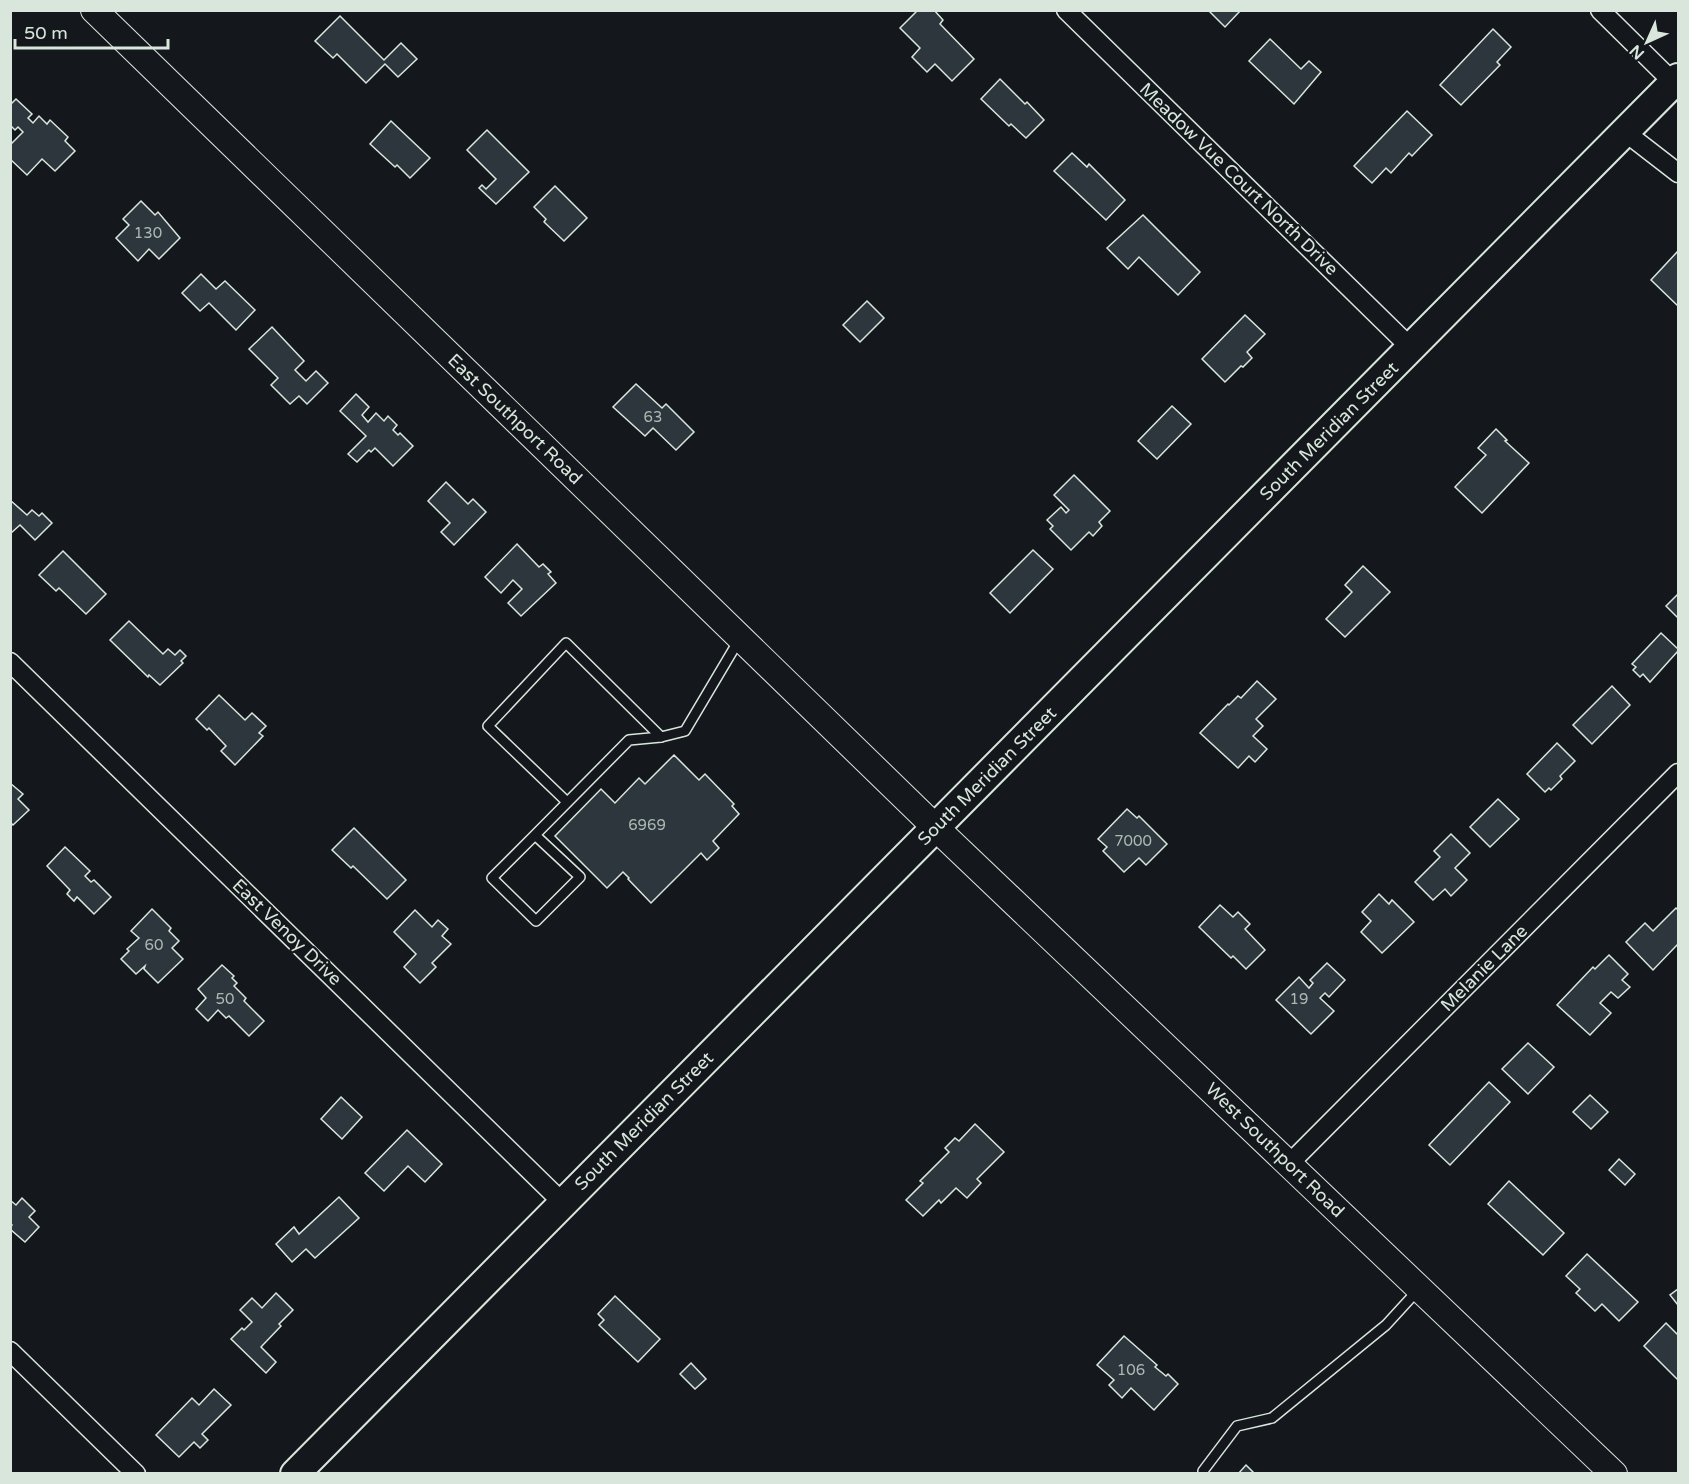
<svg xmlns="http://www.w3.org/2000/svg" width="1689" height="1484" font-family="'Varela Round',sans-serif">
<style>
.building{fill:#2c363c;stroke:#d8e6dc;stroke-width:1.5}
.lines{fill:none;stroke-linecap:round;stroke-linejoin:round}
.service-casing{stroke:#d8e6dc;stroke-width:12}
.minor-casing{stroke:#d8e6dc;stroke-width:21}
.secondary-casing{stroke:#d8e6dc;stroke-width:28}
.primary-casing{stroke:#d8e6dc;stroke-width:32}
.service{stroke:#14181c;stroke-width:9}
.minor{stroke:#14181c;stroke-width:18}
.secondary{stroke:#14181c;stroke-width:26}
.primary{stroke:#14181c;stroke-width:28}
.labels{text-anchor:middle;dominant-baseline:central;stroke-width:4.5;stroke-linejoin:round;paint-order:stroke}
.number-label{font-size:15px;fill:#adbab4}
.street-label{font-size:18px;fill:#d8e6dc;stroke:#14181c}
</style>
<rect width="100%" height="100%" fill="#14181c"/>
<g class="building">
<polygon points="918,10 934,10 943,20 940,24 974,59 952,81 935,64 927,72 912,57 920,48 900,28"/>
<polygon points="1208,10 1241,10 1225,27"/>
<polygon points="340,16 384,60 401,43 417,59 398,77 385,64 366,83 337,54 333,58 315,41"/>
<polygon points="1493,29 1511,47 1497,62 1500,65 1461,105 1440,85"/>
<polygon points="1270,39 1301,69 1309,61 1321,72 1294,104 1249,61"/>
<polygon points="1000,79 1025,104 1027,102 1044,120 1026,138 1011,124 1009,126 981,99"/>
<polygon points="16,99 32,114 28,118 33,123 39,116 47,124 50,120 68,137 65,141 75,151 55,171 42,159 27,175 10,159 10,145 23,132 18,127 15,130 10,125 10,105"/>
<polygon points="1407,111 1432,135 1412,156 1409,153 1391,173 1386,168 1372,183 1354,166"/>
<polygon points="391,121 430,158 410,178 397,165 395,167 370,144"/>
<polygon points="487,130 529,172 496,204 479,188 482,185 486,189 496,179 467,150"/>
<polygon points="1072,153 1087,167 1089,164 1125,200 1106,220 1054,171"/>
<polygon points="555,186 587,218 564,241 544,222 546,219 534,207"/>
<polygon points="141,201 155,215 158,212 180,238 159,259 149,249 138,261 116,238 129,225 123,219"/>
<polygon points="1143,215 1200,272 1178,295 1139,257 1128,269 1107,248"/>
<polygon points="1678,251 1678,306 1651,280"/>
<polygon points="201,274 216,289 225,281 255,310 236,330 209,303 200,311 182,293"/>
<polygon points="867,301 884,318 860,342 843,325"/>
<polygon points="1245,315 1265,334 1247,352 1252,358 1243,367 1241,366 1225,382 1202,359"/>
<polygon points="272,327 304,361 295,370 306,381 316,371 328,383 307,404 299,396 290,404 271,385 278,378 249,349"/>
<polygon points="636,384 662,408 666,404 694,432 676,450 653,428 645,436 613,407"/>
<polygon points="356,394 369,407 362,415 368,422 376,413 384,421 388,416 397,425 393,430 398,435 400,433 413,446 393,466 375,448 371,452 369,450 357,462 348,454 366,436 340,411"/>
<polygon points="1172,406 1191,424 1157,459 1138,441"/>
<polygon points="1496,429 1507,440 1505,441 1529,463 1482,513 1455,487 1486,455 1478,448"/>
<polygon points="1074,475 1110,511 1099,522 1102,526 1093,536 1089,532 1071,550 1050,529 1053,526 1047,520 1061,507 1066,513 1069,510 1054,495"/>
<polygon points="446,482 468,504 473,499 486,512 454,545 441,532 450,523 428,501"/>
<polygon points="10,500 27,515 32,510 39,516 42,513 52,523 35,540 20,525 11,533 10,532"/>
<polygon points="517,544 539,567 543,564 551,572 548,574 556,583 521,616 508,603 522,589 513,580 501,593 485,577"/>
<polygon points="1033,550 1053,569 1010,613 990,593"/>
<polygon points="63,551 106,594 86,614 59,588 56,591 39,575"/>
<polygon points="1363,566 1390,592 1345,637 1326,619 1352,592 1345,585"/>
<polygon points="1677,595 1678,596 1678,618 1666,606"/>
<polygon points="129,621 163,654 168,649 175,655 180,650 186,656 181,661 183,663 160,685 149,675 148,677 110,640"/>
<polygon points="1661,633 1678,649 1678,651 1650,682 1643,674 1640,677 1633,670 1636,667 1632,664"/>
<polygon points="1257,681 1276,699 1256,719 1263,726 1253,736 1267,749 1255,762 1249,756 1238,768 1200,733 1228,704 1229,705 1238,696 1241,698"/>
<polygon points="1612,686 1630,705 1592,744 1573,725"/>
<polygon points="219,695 245,720 252,713 266,726 259,733 263,736 235,765 221,751 226,746 209,728 207,730 196,719"/>
<polygon points="1557,743 1575,761 1560,776 1562,779 1551,790 1549,788 1545,792 1527,774"/>
<polygon points="674,755 699,780 705,774 734,804 732,806 739,814 713,841 719,848 707,860 701,853 651,903 628,879 629,878 623,872 607,888 555,836 601,789 615,803 639,778 645,784"/>
<polygon points="10,783 23,794 18,799 29,810 13,825 10,822"/>
<polygon points="1498,799 1519,819 1490,847 1470,827"/>
<polygon points="1127,809 1137,818 1139,816 1167,844 1146,865 1139,858 1124,872 1103,851 1107,847 1098,839"/>
<polygon points="354,828 406,880 387,899 353,866 351,868 332,850"/>
<polygon points="1451,834 1470,853 1455,868 1467,880 1451,896 1445,889 1433,900 1415,882 1440,857 1434,851"/>
<polygon points="65,847 90,871 85,876 91,882 94,880 111,897 94,914 77,897 74,901 67,894 70,890 47,866"/>
<polygon points="1379,894 1389,904 1392,900 1414,922 1382,953 1361,932 1371,921 1362,912"/>
<polygon points="1220,905 1233,917 1238,912 1250,924 1245,929 1265,950 1246,969 1233,956 1231,958 1199,927"/>
<polygon points="1676,908 1678,910 1678,944 1653,970 1626,942 1645,923 1653,931"/>
<polygon points="152,909 171,928 169,931 179,941 172,948 183,959 158,983 144,969 145,966 136,974 121,959 129,951 127,949 139,938 131,931"/>
<polygon points="415,910 432,927 438,920 448,929 442,936 451,944 432,963 436,967 420,983 404,967 416,954 394,932"/>
<polygon points="1609,955 1628,974 1622,980 1630,987 1618,998 1611,992 1600,1003 1611,1013 1590,1035 1557,1005 1593,967 1595,969"/>
<polygon points="1327,963 1345,980 1329,997 1325,993 1320,998 1334,1011 1311,1034 1276,1000 1299,977 1309,988 1313,983 1310,980"/>
<polygon points="222,965 234,976 232,978 237,983 234,986 246,998 244,1001 264,1021 249,1036 229,1016 226,1018 218,1010 208,1021 196,1009 206,998 198,989"/>
<polygon points="1528,1043 1554,1067 1528,1094 1502,1069"/>
<polygon points="1489,1082 1510,1102 1450,1165 1429,1145"/>
<polygon points="1590,1095 1608,1112 1591,1129 1573,1112"/>
<polygon points="341,1097 362,1117 342,1139 321,1119"/>
<polygon points="975,1124 1004,1152 977,1179 981,1183 967,1198 956,1188 941,1203 939,1200 923,1216 906,1200 923,1183 920,1181 949,1152 945,1148 955,1138 959,1141"/>
<polygon points="407,1130 442,1164 425,1182 408,1166 384,1191 365,1173"/>
<polygon points="1619,1159 1635,1174 1625,1185 1609,1170"/>
<polygon points="1509,1181 1564,1233 1543,1255 1488,1204"/>
<polygon points="339,1197 359,1218 315,1258 306,1249 292,1262 276,1244 294,1227 299,1234"/>
<polygon points="22,1198 35,1211 29,1217 39,1227 25,1242 10,1229 12,1225 10,1223 10,1200 16,1205"/>
<polygon points="1587,1254 1638,1302 1619,1321 1602,1304 1595,1311 1576,1293 1580,1289 1566,1276"/>
<polygon points="1678,1289 1678,1305 1670,1295"/>
<polygon points="276,1293 293,1310 279,1324 281,1326 261,1347 276,1362 266,1373 231,1339 242,1328 244,1330 252,1322 240,1310 252,1298 262,1308"/>
<polygon points="615,1296 660,1339 638,1362 599,1325 604,1320 598,1314"/>
<polygon points="1666,1323 1678,1335 1678,1380 1644,1346"/>
<polygon points="1124,1336 1157,1365 1155,1367 1166,1376 1168,1374 1178,1384 1154,1410 1131,1388 1122,1398 1109,1385 1114,1380 1097,1365"/>
<polygon points="691,1363 706,1379 695,1389 680,1374"/>
<polygon points="214,1389 231,1405 202,1434 208,1440 200,1448 194,1442 179,1457 156,1435 192,1398 199,1405"/>
<polygon points="1246,1465 1255,1474 1238,1474"/>
</g>
<g class="lines">
<g class="service-casing">
<g id="service">
<polyline points="567,802 488,726 566,643 661,737"/>
<polyline points="535,835 492,878 536,921 580,877 535,835 629,740 661,737 685,731 739,640"/>
<polyline points="1203,1471 1237,1426 1272,1418 1386,1325 1418,1290"/>
</g>
</g>
<g class="minor-casing">
<g id="minor">
<polyline points="1066,10 1411,348"/>
<polyline points="1600,10 1674,83"/>
<polyline points="1625,132 1678,173"/>
<polyline points="10,662 563,1203"/>
<polyline points="1289,1164 1678,773"/>
<polyline points="10,1351 136,1474"/>
</g>
</g>
<g class="secondary-casing">
<polyline id="secondary" points="94,10 935,827 1614,1474"/>
</g>
<g class="primary-casing">
<polyline id="primary" points="295,1474 1678,78"/>
</g>
<use href="#service" class="service"/>
<use href="#minor" class="minor"/>
<use href="#secondary" class="secondary"/>
<use href="#primary" class="primary"/>
</g>
<g class="labels">
<g class="number-label">
<text x="148" y="233">130</text>
<text x="653" y="417">63</text>
<text x="647" y="825">6969</text>
<text x="1133" y="841">7000</text>
<text x="154" y="945">60</text>
<text x="225" y="999">50</text>
<text x="1299" y="999">19</text>
<text x="1131" y="1370">106</text>
</g>
<g class="street-label">
<text transform="translate(1239 179) rotate(44)">Meadow Vue Court North Drive</text>
<text transform="translate(515 419) rotate(44)">East Southport Road</text>
<text transform="translate(1329 431) rotate(-45)">South Meridian Street</text>
<text transform="translate(987 776) rotate(-45)">South Meridian Street</text>
<text transform="translate(287 932) rotate(44)">East Venoy Drive</text>
<text transform="translate(1484 968) rotate(-45)">Melanie Lane</text>
<text transform="translate(644 1121) rotate(-45)">South Meridian Street</text>
<text transform="translate(1275 1150) rotate(44)">West Southport Road</text>
</g>
</g>
<rect width="1689" height="1484" fill="none" stroke="#d8e6dc" stroke-width="24"/>
<g transform="translate(1647 42) rotate(225)" stroke="#14181c" stroke-width="4.5" paint-order="stroke">
<path d="M0-4.5L10 22L0 15L-10 22Z" fill="#d8e6dc"/>
<text y="-9" font-size="16" font-weight="bold" text-anchor="middle" fill="#d8e6dc">N</text>
</g>
<path d="M15 39v9h153v-9" fill="none" stroke="#d8e6dc" stroke-width="3"/>
<text x="24" y="39" font-size="18" fill="#d8e6dc" stroke="#14181c" stroke-width="4.5" paint-order="stroke">50 m</text>
</svg>
